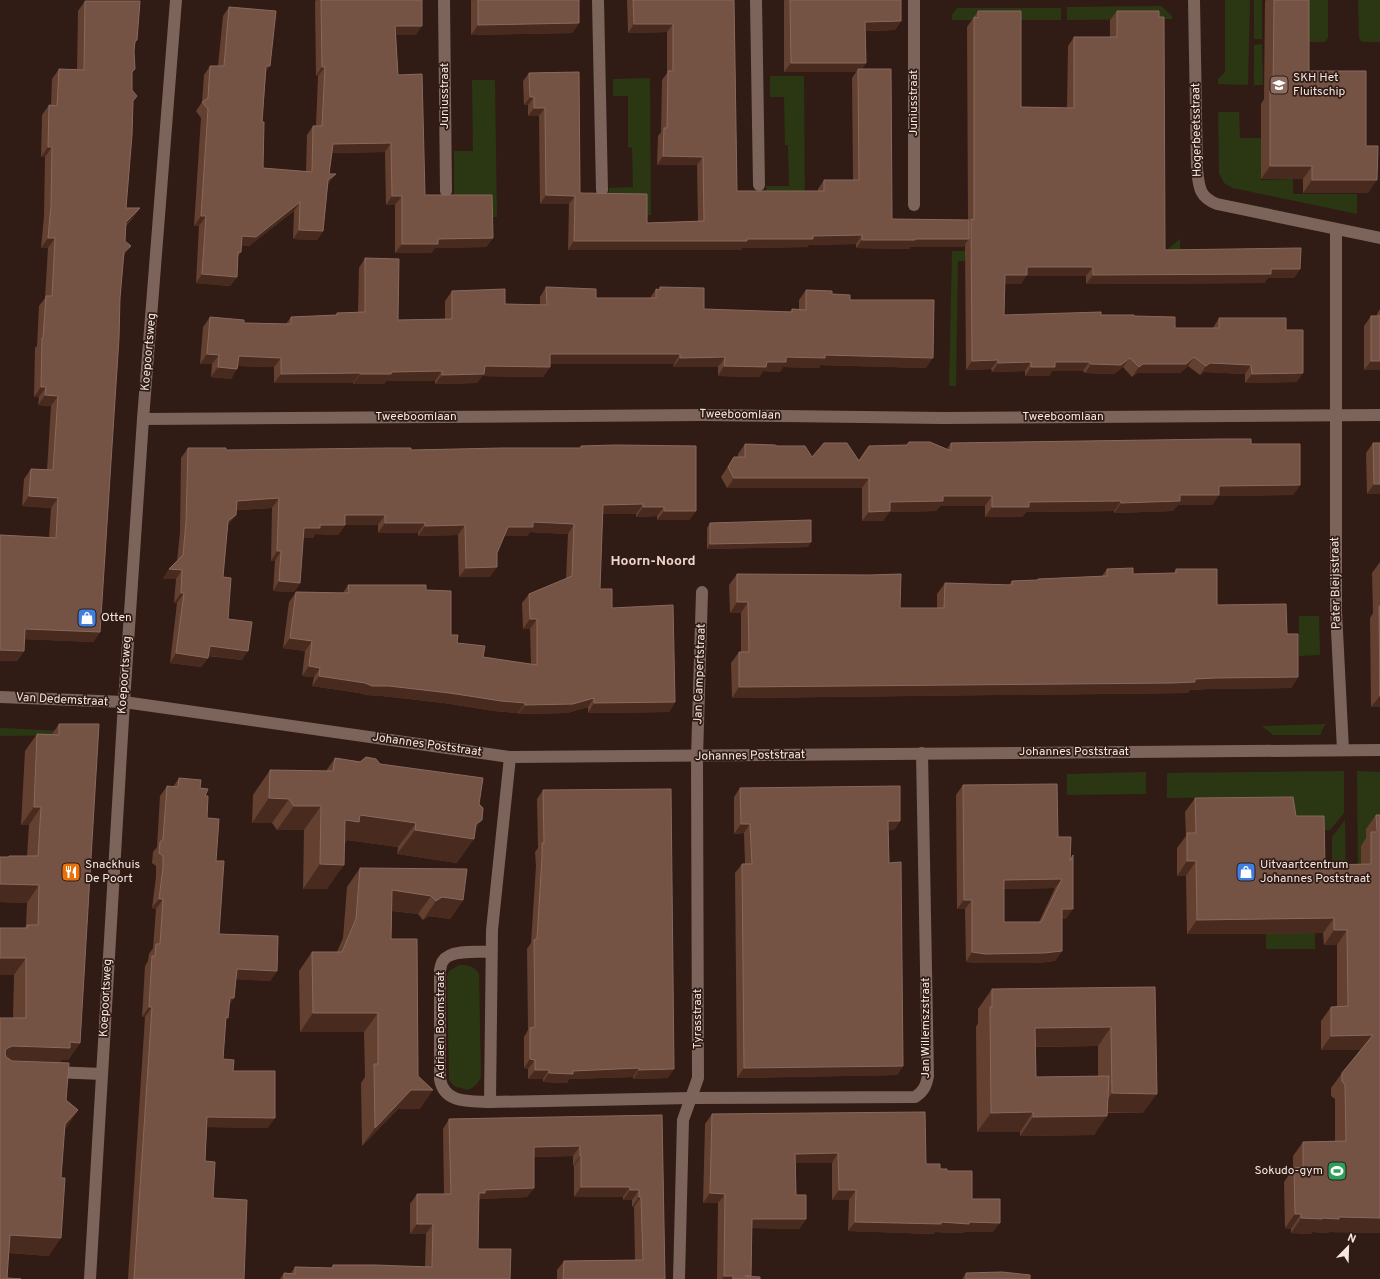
<svg xmlns="http://www.w3.org/2000/svg" width="1380" height="1279" font-family="Overpass,sans-serif">
<style>
.green{fill:#2b3613}
.lines{fill:none;stroke-linecap:round;stroke-linejoin:round}
.minor{stroke:#7c645b;stroke-width:12}
.wall{fill:#644031;fill-rule:evenodd}
.shaded-wall{fill:#492a1e}
.building{fill:#745244;stroke:#88695d;fill-rule:evenodd}
.labels{text-anchor:middle;dominant-baseline:central;stroke-width:3.5;stroke-linejoin:round;paint-order:stroke}
.poi-label{font-size:12px;fill:#f5e7e2;stroke:#301c15;text-anchor:start}
.street-label{font-size:12px;fill:#f5e7e2;stroke:#301c15}
.quarter-label{font-size:14px;font-weight:bold;fill:#f1d5cb;stroke:#301c15}
</style>
<rect width="100%" height="100%" fill="#301c15"/>
<g class="green">
<polygon points="1225,0 1250,0 1248,85 1218,84 1218,79 1225,72"/>
<rect x="1254" y="0" width="8" height="39"/>
<polygon points="1267,0 1328,0 1328,38 1325,42 1300,42"/>
<polygon points="1358,0 1380,0 1380,42 1365,42 1361,41 1359,38"/>
<polygon points="1161,6 1172,16 1172,19 1067,20 1067,7"/>
<polygon points="957,8 1061,8 1061,20 952,20 952,15"/>
<polygon points="1262,44 1263,85 1254,85 1254,45"/>
<polygon points="770,76 804,76 805,213 767,192 766,186 789,186 788,145 785,145 784,97 770,97"/>
<polygon points="650,78 651,215 641,215 609,194 609,188 633,187 632,148 628,147 628,96 613,96 613,79"/>
<polygon points="472,80 495,80 497,217 486,217 454,197 454,151 473,151"/>
<polygon points="1218,112 1239,112 1240,138 1261,138 1261,180 1293,179 1293,194 1357,194 1357,214 1233,188 1224,183 1219,173"/>
<polygon points="1180,239 1180,258 958,261 956,386 949,386 952,251 1167,250"/>
<polygon points="1299,616 1319,616 1320,655 1299,656"/>
<polygon points="1326,724 1321,732 1321,735 1273,735 1262,726"/>
<polygon points="0,728 88,732 88,735 0,736"/>
<polygon points="1344,771 1344,813 1330,830 1286,830 1258,797 1167,798 1167,773"/>
<polygon points="1357,771 1380,772 1380,829 1366,829 1366,846 1361,846 1361,879 1358,879"/>
<polygon points="1146,772 1146,794 1067,795 1067,774"/>
<polygon points="1345,820 1346,878 1332,879 1332,837"/>
<rect x="1266" y="933" width="49" height="16"/>
<path d="M459 965C468 965 475 966 479 974L481 1076C478 1084 474 1088 467 1090L454 1086 449 1080 447 976 449 971Z"/>
</g>
<g class="lines">
<g class="minor">
<polyline points="444,0 446,191"/>
<polyline points="598,0 602,190"/>
<polyline points="756,0 759,185"/>
<polyline points="914,0 914,205"/>
<path d="M1194 0 1197 169C1199 187 1199 197 1217 204L1380 238"/>
<polyline points="1336,230 1336,611 1343,750"/>
<polyline points="143,419 703,415 943,418 1380,415"/>
<polyline points="0,697 124,702 510,757 1380,750"/>
<path d="M491 952C479 952 450 949 443 961 441 963 441 967 440 970V1079C444 1104 470 1101 490 1102L691 1098 915 1097C924 1091 926 1086 928 1076L922 753"/>
<polyline points="53,1072 102,1074"/>
<polyline points="490,1102 492,930 510,757"/>
<polyline points="90,1279 124,702 143,419 176,0"/>
<polyline points="679,1279 683,1120 698,1078 697,757 702,592"/>
</g>
</g>
<g class="wall">
<polygon points="316,0 422,0 416,35 396,35 398,75 425,195 493,238 486,247 435,248 431,253 395,253 395,205 386,205 385,152 332,153 329,174 329,183 328,185 323,231 317,240 293,239 294,211 249,246 241,245 241,252 238,256 237,277 230,286 196,283 199,226 194,226 201,118 196,111 202,102 204,75 210,66 218,66 223,16 229,7 266,72 262,122 263,168 306,172 307,135 313,126 316,126 318,76 316,76 315,2"/>
<polygon points="471,0 579,0 579,23 572,33 471,35"/>
<polygon points="627,0 734,0 737,191 818,191 818,189 824,180 853,180 852,78 856,72 784,72 784,0 901,0 901,21 895,30 865,31 866,63 862,69 892,219 968,220 967,27 978,11 1021,107 1067,108 1068,46 1074,37 1110,37 1110,20 1117,11 1165,250 1300,269 1294,278 1268,278 1264,283 1086,284 1086,276 1026,276 1021,284 1004,284 1004,315 1101,315 1134,316 1175,328 1213,328 1219,318 1286,330 1297,382 1245,383 1245,374 1204,372 1200,375 1188,366 1180,373 1137,373 1132,377 1123,367 1114,374 1085,373 1083,371 1052,371 1049,376 1025,376 1025,371 992,372 991,369 966,370 965,244 963,247 910,247 909,249 856,248 856,244 809,245 807,247 742,248 741,250 568,250 569,204 540,204 539,116 528,116 528,105 524,105 523,81 529,73 579,72 580,193 647,223 698,221 697,165 657,165 658,136 661,132 662,80 667,73 667,32 628,33"/>
<polygon points="1266,0 1309,0 1309,71 1366,146 1368,193 1303,193 1303,179 1261,179 1261,104 1264,99 1265,1"/>
<polygon points="85,1 137,40 135,43 132,73 132,90 133,102 126,208 140,208 133,218 126,226 120,298 100,632 93,642 24,639 24,651 17,661 0,661 0,535 49,537 51,508 22,506 24,479 31,469 47,470 51,406 38,405 39,397 34,397 35,348 37,346 39,306 45,298 48,248 41,248 44,216 45,157 41,157 42,115 49,105 51,105 52,79 59,69 77,70 78,11"/>
<polygon points="365,258 398,320 445,319 445,301 452,291 505,304 540,305 540,297 546,287 596,298 650,298 656,289 658,290 660,287 704,309 790,312 792,309 799,310 799,300 806,290 832,294 850,300 926,368 820,365 819,368 783,367 780,372 763,371 759,377 718,376 718,367 673,367 674,364 550,364 550,367 543,377 482,376 477,383 435,384 435,381 386,381 384,384 353,384 353,383 274,383 274,367 238,366 231,379 211,377 212,364 200,364 203,327 210,317 244,323 286,324 291,317 336,315 337,313 358,312 359,268"/>
<polygon points="1380,309 1380,370 1364,370 1364,326 1371,316 1377,316 1377,314"/>
<polygon points="951,443 1251,444 1300,485 1293,495 1218,496 1212,505 1178,505 1173,511 1114,513 1114,511 1026,512 1022,517 985,517 985,506 940,506 936,511 889,512 883,521 862,521 862,488 727,488 721,477 734,457 738,457 738,454 745,444 777,446 812,457 859,460 869,446 947,449"/>
<polygon points="1373,443 1380,494 1367,494 1366,453"/>
<polygon points="581,446 696,511 689,520 657,520 657,516 636,517 636,514 602,514 600,589 675,702 669,712 588,713 588,707 567,713 518,714 518,713 494,711 444,703 382,696 366,695 359,693 312,686 314,677 302,676 305,651 283,648 289,602 296,592 343,593 348,585 426,590 451,635 457,643 483,657 531,664 530,629 523,629 522,603 529,594 566,579 568,534 530,532 527,536 504,536 497,553 490,577 459,577 458,535 418,536 418,533 378,533 378,525 345,525 338,535 315,534 313,538 303,538 300,583 294,592 273,591 275,561 271,561 272,508 236,510 236,515 228,525 223,577 228,619 242,660 208,656 208,658 201,667 170,663 177,603 174,603 176,579 163,579 169,569 177,562 180,532 181,458 188,448 226,450 411,450 580,448"/>
<polygon points="710,523 808,547 707,549 707,528"/>
<polygon points="1380,562 1380,707 1371,707 1370,618 1373,613 1372,573"/>
<polygon points="1107,569 1133,574 1174,573 1176,569 1217,605 1287,634 1298,677 1291,688 1208,689 1190,690 1188,693 732,698 731,663 739,652 741,652 741,613 730,613 729,585 737,574 900,608 937,608 937,594 945,583 1009,585 1012,581 1037,581 1038,579 1102,576"/>
<polygon points="59,724 80,1043 68,1060 61,1060 60,1062 66,1100 78,1110 65,1129 49,1256 9,1253 0,1279 13,1018 14,975 25,928 26,926 27,903 0,902 0,857 8,857 9,856 27,856 29,825 21,825 25,751 37,734 52,734"/>
<polygon points="335,758 380,764 476,828 457,863 397,854 398,847 347,840 345,843 327,889 303,889 304,830 277,830 272,823 252,823 253,795 270,770 326,771"/>
<polygon points="179,778 200,788 205,796 207,818 216,861 219,934 277,971 270,981 236,979 234,998 229,1005 226,1021 223,1059 233,1071 268,1128 207,1127 205,1161 213,1198 244,1279 128,1279 145,1017 142,1017 145,966 148,961 149,954 153,948 156,909 152,908 156,877 156,866 152,863 153,852 157,847 160,796 167,786 173,787"/>
<path d="M963 785 1070 859 1073 855 1066 919H1062V951L1055 961 1037 963H978L966 962 965 909H957L956 795ZM1055 888 1039 922H1004V889Z"/>
<polygon points="740,788 900,821 894,830 888,830 889,863 903,1066 897,1075 737,1078 735,873 742,864 745,864 744,833 734,834 734,797"/>
<polygon points="543,790 668,1078 633,1079 633,1077 569,1079 567,1083 543,1082 543,1079 528,1079 528,1069 524,1068 524,1037 528,1030 527,949 531,943 536,866 535,852 538,848 537,799"/>
<polygon points="1195,798 1296,816 1325,865 1361,864 1361,846 1366,838 1366,829 1376,815 1380,1233 1329,1232 1328,1233 1312,1232 1311,1234 1291,1233 1291,1229 1285,1228 1284,1182 1293,1169 1293,1156 1303,1142 1335,1141 1335,1099 1331,1096 1331,1088 1342,1073 1361,1050 1321,1050 1321,1021 1331,1007 1337,1007 1337,945 1324,945 1323,933 1187,934 1186,876 1177,876 1177,848 1186,836 1185,812"/>
<polygon points="360,868 463,900 450,919 429,916 423,920 418,914 392,911 391,939 418,1076 420,1109 398,1109 362,1146 361,1083 365,1077 364,1032 300,1032 299,971 312,952 337,952 343,938 347,887"/>
<path d="M1155 987 1143 1113H1108L1094 1135 1020 1136V1132H977L976 1027 978 1023V1009L992 989ZM1098 1046V1076L1036 1077 1035 1047Z"/>
<polygon points="712,1114 926,1164 947,1171 972,1199 993,1232 964,1232 962,1233 935,1232 934,1234 848,1231 849,1200 832,1200 832,1163 796,1163 796,1195 806,1219 799,1229 752,1228 751,1277 760,1279 717,1279 718,1203 703,1203 705,1124"/>
<polygon points="662,1115 665,1279 557,1279 557,1270 564,1261 635,1260 634,1207 632,1207 632,1200 623,1200 623,1197 574,1197 574,1166 573,1166 573,1156 534,1157 534,1188 527,1197 480,1199 479,1200 478,1249 510,1279 280,1279 284,1273 291,1273 295,1267 331,1268 333,1265 425,1267 426,1234 410,1234 410,1204 417,1194 444,1194 443,1129 449,1119"/>
<polygon points="966,1273 1030,1279 962,1279"/>
</g>
<g class="shaded-wall">
<polygon points="901,21 895,30 859,31 865,22"/>
<polygon points="579,23 572,33 471,35 478,25"/>
<polygon points="634,24 673,24 667,32 628,33"/>
<polygon points="395,26 422,26 416,35 389,35"/>
<polygon points="791,63 866,63 860,72 858,69 856,72 784,72"/>
<polygon points="266,66 270,66 264,75"/>
<polygon points="322,67 325,67 318,76 316,76"/>
<polygon points="530,97 534,97 528,105 524,105"/>
<polygon points="534,108 545,108 539,116 528,116"/>
<polygon points="391,143 385,152 326,153 333,144"/>
<polygon points="48,147 52,147 45,157 41,157"/>
<polygon points="663,156 703,157 697,165 657,165"/>
<polygon points="1270,166 1312,166 1303,179 1261,179"/>
<polygon points="336,174 329,183 322,189 328,180"/>
<polygon points="1312,180 1377,180 1368,193 1303,193"/>
<polygon points="546,195 575,196 569,204 540,204"/>
<polygon points="392,196 402,196 395,205 386,205"/>
<polygon points="300,202 294,211 249,246 236,245 242,236"/>
<polygon points="140,208 133,218 119,232 126,222"/>
<polygon points="201,216 206,216 199,226 194,226"/>
<polygon points="299,230 323,231 317,240 293,239"/>
<polygon points="862,235 856,244 809,245 807,247 742,248 741,250 568,250 574,241 747,239 813,236"/>
<polygon points="48,238 55,238 48,248 41,248"/>
<polygon points="493,238 486,247 435,248 431,253 395,253 402,244 438,239"/>
<polygon points="915,239 969,239 963,247 910,247 909,249 856,248 862,240"/>
<polygon points="131,246 124,256 124,252"/>
<polygon points="1027,267 1093,267 1086,276 1026,276 1021,284 998,284 1005,275"/>
<polygon points="1271,269 1300,269 1294,278 1268,278 1264,283 1086,284 1093,275"/>
<polygon points="202,274 237,277 230,286 196,283"/>
<polygon points="207,354 219,355 212,364 200,364"/>
<polygon points="550,354 680,354 674,364 544,364"/>
<polygon points="825,355 933,358 926,368 820,365 819,368 783,367 780,372 763,371 759,377 718,376 724,366 767,362 786,357"/>
<polygon points="239,356 281,358 274,367 232,366"/>
<polygon points="725,357 718,367 673,367 680,358"/>
<polygon points="1194,357 1188,366 1180,373 1137,373 1132,377 1139,367 1143,364"/>
<polygon points="1130,358 1123,367 1114,374 1085,373 1091,364"/>
<polygon points="998,360 991,369 966,370 972,361"/>
<polygon points="1371,361 1380,361 1380,370 1364,370"/>
<polygon points="1031,362 1025,371 992,372 998,363"/>
<polygon points="1055,362 1089,362 1083,371 1052,371 1049,376 1025,376 1031,367"/>
<polygon points="1210,363 1251,365 1245,374 1204,372 1200,375 1206,366"/>
<polygon points="485,366 550,367 543,377 482,376 477,383 435,384 442,375"/>
<polygon points="218,367 237,369 231,379 211,377"/>
<polygon points="442,371 435,381 386,381 384,384 353,384 360,374 392,372"/>
<polygon points="360,373 353,383 274,383 281,374"/>
<polygon points="1303,373 1297,382 1245,383 1252,374"/>
<polygon points="41,387 46,387 39,397 34,397"/>
<polygon points="45,395 58,396 51,406 38,405"/>
<polygon points="734,478 869,478 862,488 727,488"/>
<polygon points="1374,484 1380,484 1380,494 1367,494"/>
<polygon points="1300,485 1293,495 1218,496 1212,505 1178,505 1173,511 1114,513 1121,503 1180,495 1219,486"/>
<polygon points="29,496 58,498 51,508 22,506"/>
<polygon points="943,496 992,496 985,506 940,506 936,511 889,512 883,521 862,521 869,512 890,502"/>
<polygon points="279,498 272,508 230,510 237,501"/>
<polygon points="1121,501 1114,511 1026,512 1022,517 985,517 992,507 1029,502"/>
<polygon points="643,504 636,514 596,514 603,505"/>
<polygon points="643,507 664,507 657,516 636,517"/>
<polygon points="664,511 696,511 689,520 657,520"/>
<polygon points="236,515 229,524 222,531 228,521"/>
<polygon points="345,515 385,515 378,525 339,525"/>
<polygon points="533,522 574,524 568,534 530,532 527,536 501,536 508,527"/>
<polygon points="385,523 425,523 418,533 378,533"/>
<polygon points="320,525 345,525 338,535 315,534 313,538 297,538 304,528"/>
<polygon points="465,525 458,535 418,536 425,526"/>
<polygon points="811,542 808,547 707,549 710,544"/>
<polygon points="277,551 281,551 275,561 271,561"/>
<polygon points="497,567 490,577 459,577 466,568"/>
<polygon points="169,569 182,570 176,579 163,579"/>
<polygon points="279,581 300,583 294,592 273,591"/>
<polygon points="181,593 184,593 177,603 174,603"/>
<polygon points="737,602 748,602 741,613 730,613"/>
<polygon points="530,619 537,619 530,629 523,629"/>
<polygon points="25,629 100,632 93,642 18,639"/>
<polygon points="290,638 312,641 305,651 283,648"/>
<polygon points="210,646 248,651 242,660 203,655"/>
<polygon points="0,650 24,651 17,661 0,661"/>
<polygon points="176,653 208,658 201,667 170,663"/>
<polygon points="309,666 320,668 314,677 302,676"/>
<polygon points="319,676 389,686 525,703 518,713 494,711 444,703 382,696 366,695 359,693 312,686"/>
<polygon points="1298,677 1291,688 1208,689 1190,690 1188,693 732,698 739,687 1195,679 1216,678"/>
<polygon points="1380,696 1380,707 1371,707"/>
<polygon points="594,698 588,707 567,713 518,714 525,705"/>
<polygon points="675,702 669,712 588,713 594,703"/>
<polygon points="269,798 289,799 272,823 252,823"/>
<polygon points="294,806 321,806 304,830 277,830"/>
<polygon points="34,807 41,807 29,825 21,825"/>
<polygon points="360,815 416,823 398,847 347,840 342,846 345,820"/>
<polygon points="482,820 469,838 474,839 457,863 397,854 415,830 476,824"/>
<polygon points="888,821 900,821 894,830 882,831"/>
<polygon points="741,824 750,824 744,833 734,834"/>
<polygon points="1187,861 1196,861 1186,876 1177,876"/>
<polygon points="320,864 344,865 327,889 303,889"/>
<polygon points="1062,879 1055,888 997,889 1004,880"/>
<polygon points="0,884 39,885 27,903 0,902"/>
<polygon points="392,890 431,896 418,914 379,909"/>
<polygon points="442,897 463,900 450,919 429,916 423,920 436,901"/>
<polygon points="159,899 163,899 156,909 152,908"/>
<polygon points="964,900 972,900 965,909 957,909"/>
<polygon points="1062,909 1073,909 1066,919 1055,919"/>
<polygon points="1334,918 1323,933 1187,934 1197,920"/>
<polygon points="1334,930 1347,930 1337,945 1324,945"/>
<polygon points="1062,951 1055,961 1037,963 978,963 966,962 972,952"/>
<polygon points="0,958 26,958 14,975 0,975"/>
<polygon points="237,969 277,971 270,981 230,979"/>
<polygon points="230,998 234,998 227,1008"/>
<polygon points="149,1007 152,1007 145,1017 142,1017"/>
<polygon points="313,1013 378,1013 364,1032 300,1032"/>
<polygon points="1111,1027 1098,1046 1022,1047 1035,1028"/>
<polygon points="1373,1035 1363,1050 1321,1050 1331,1036"/>
<polygon points="70,1042 80,1043 68,1060 61,1060 58,1065 0,1064 6,1049 12,1046"/>
<polygon points="530,1059 535,1060 528,1069 524,1068"/>
<polygon points="903,1066 897,1075 737,1078 744,1068"/>
<polygon points="639,1068 633,1077 569,1079 567,1083 543,1082 549,1073 573,1071"/>
<polygon points="674,1069 668,1078 633,1079 639,1070"/>
<polygon points="535,1070 549,1070 543,1079 528,1079"/>
<polygon points="411,1090 433,1090 420,1109 398,1109 362,1146 375,1128"/>
<polygon points="1112,1093 1157,1094 1143,1113 1099,1112"/>
<polygon points="78,1110 66,1128 53,1141 65,1124"/>
<polygon points="1033,1112 1020,1132 977,1132 991,1113"/>
<polygon points="1107,1116 1094,1135 1020,1136 1033,1117"/>
<polygon points="207,1117 275,1118 268,1128 200,1127"/>
<polygon points="580,1146 573,1156 527,1157 534,1147"/>
<polygon points="838,1153 832,1163 789,1163 795,1154"/>
<polygon points="580,1156 581,1156 574,1166 573,1166"/>
<polygon points="581,1187 630,1187 623,1197 574,1197"/>
<polygon points="534,1188 527,1197 480,1199 478,1202 479,1193 485,1190"/>
<polygon points="630,1190 639,1190 632,1200 623,1200"/>
<polygon points="839,1190 856,1190 849,1200 832,1200"/>
<polygon points="710,1193 725,1194 718,1203 703,1203"/>
<polygon points="639,1197 641,1197 634,1207 632,1207"/>
<polygon points="1295,1214 1301,1214 1291,1229 1285,1228"/>
<polygon points="1339,1217 1380,1218 1380,1233 1329,1232 1328,1233 1312,1232 1311,1234 1291,1233 1301,1218"/>
<polygon points="752,1219 806,1219 799,1229 746,1228"/>
<polygon points="855,1222 969,1222 1000,1223 993,1232 964,1232 962,1233 935,1232 934,1234 848,1231"/>
<polygon points="417,1224 433,1224 426,1234 410,1234"/>
<polygon points="10,1235 61,1238 49,1256 0,1252"/>
<polygon points="724,1276 733,1276 732,1279 722,1279"/>
</g>
<g class="building">
<polygon points="321,0 422,0 422,26 395,26 398,75 422,74 425,195 492,195 493,238 438,239 438,244 402,244 402,196 392,196 391,143 333,144 329,174 336,174 328,180 323,231 299,230 300,202 256,237 242,236 241,252 238,252 237,277 202,274 206,216 201,216 208,109 202,102 208,98 210,66 224,66 229,7 276,11 270,66 266,66 262,122 264,122 263,168 312,172 313,126 322,126 325,67 322,67"/>
<polygon points="478,0 579,0 579,23 478,25"/>
<polygon points="633,0 734,0 737,191 824,191 824,180 859,180 858,69 891,69 892,219 969,220 969,239 915,239 915,240 862,240 862,235 813,236 813,239 747,239 747,241 574,241 575,196 546,195 545,108 534,108 534,97 530,97 529,73 579,72 580,193 647,194 647,223 704,221 703,157 663,156 664,128 667,128 668,71 673,71 673,24 634,24"/>
<polygon points="790,0 901,0 901,21 865,22 866,63 791,63"/>
<polygon points="1274,0 1309,0 1309,71 1366,71 1366,146 1378,146 1377,180 1312,180 1312,166 1270,166 1270,91 1273,91"/>
<polygon points="85,1 140,1 137,40 135,41 134,51 135,69 132,72 132,90 137,96 133,101 132,135 126,208 140,208 126,222 125,241 131,246 124,252 120,298 119,338 100,632 25,629 24,651 0,650 0,535 56,538 58,498 29,496 31,469 53,470 58,396 45,395 46,387 41,387 42,338 43,338 46,296 52,296 55,238 48,238 51,206 52,147 48,147 49,105 57,106 59,69 84,70"/>
<polygon points="978,11 1021,11 1021,107 1074,108 1074,37 1117,37 1117,11 1159,11 1159,17 1164,17 1165,250 1301,248 1300,269 1271,269 1271,274 1093,275 1093,267 1027,267 1027,275 1005,275 1004,315 1101,312 1101,315 1134,315 1134,316 1175,317 1175,328 1219,328 1219,318 1286,318 1286,330 1303,330 1303,373 1252,374 1251,365 1210,363 1206,366 1194,357 1186,364 1143,364 1139,367 1130,358 1121,365 1091,364 1089,362 1055,362 1055,367 1031,367 1031,362 998,363 998,360 972,361 971,219 974,220 974,17 978,18"/>
<polygon points="365,258 399,259 398,320 452,319 452,291 505,289 505,304 547,305 546,287 596,289 596,298 656,298 656,289 660,290 660,287 704,288 704,309 792,312 792,309 806,310 806,290 832,291 832,294 850,295 850,300 934,300 933,358 825,355 825,358 786,357 786,362 767,362 766,367 724,366 725,357 680,358 680,354 550,354 550,367 485,366 484,374 442,375 442,371 392,372 391,374 360,374 360,373 281,374 281,358 239,356 237,369 218,367 219,355 207,354 210,317 244,320 244,323 291,324 291,317 337,315 337,313 365,312"/>
<rect x="1371" y="316" width="9" height="45"/>
<polygon points="1218,439 1251,439 1251,444 1300,444 1300,485 1219,486 1219,495 1180,495 1180,501 1121,503 1121,501 1029,502 1029,507 992,507 992,496 943,496 943,501 890,502 890,511 869,512 869,478 734,478 728,467 734,457 745,457 745,444 775,445 777,446 805,446 812,457 824,443 847,443 859,461 869,446 907,445 909,442 930,442 951,451 951,443"/>
<polygon points="1373,443 1380,443 1380,484 1374,484"/>
<polygon points="615,445 696,446 696,511 664,511 664,507 643,507 643,504 603,505 600,589 612,589 612,608 673,605 675,702 594,703 594,698 573,704 525,705 525,703 501,701 450,693 389,686 372,686 365,683 319,676 320,668 309,666 312,641 290,638 296,592 349,593 348,585 426,585 426,590 451,591 451,635 458,635 457,643 485,646 483,657 537,665 537,619 530,619 529,594 572,576 574,524 533,522 533,527 508,527 497,553 497,567 466,568 465,525 425,526 425,523 385,523 385,515 345,515 345,525 320,525 320,528 304,528 300,583 279,581 281,551 277,551 279,498 237,501 236,515 228,521 223,577 231,578 228,619 252,622 248,651 210,646 208,658 176,653 184,593 181,593 182,570 169,569 183,555 186,522 188,448 226,448 226,450 387,448 411,448 411,450 502,448 581,448 581,446"/>
<polygon points="811,520 811,542 710,544 710,523"/>
<polygon points="1133,568 1133,574 1176,573 1176,569 1217,569 1217,605 1286,604 1287,634 1298,634 1298,677 1216,678 1195,679 1195,682 1173,683 739,687 739,652 749,652 748,602 737,602 737,574 869,575 901,574 900,608 944,608 945,583 1012,585 1012,581 1038,580 1038,579 1107,576 1107,569"/>
<polygon points="1379,606 1380,606 1380,696"/>
<polygon points="59,724 99,724 80,1043 70,1042 70,1048 12,1046 6,1049 5,1053 6,1057 12,1061 69,1063 66,1100 78,1110 65,1124 61,1178 65,1178 61,1238 10,1235 7,1278 21,1279 0,1279 0,1018 26,1018 26,958 0,958 0,928 27,928 27,925 38,925 39,885 0,884 0,857 9,857 9,856 38,856 41,807 34,807 37,734 59,735"/>
<polygon points="366,757 376,759 380,764 483,778 479,804 483,808 482,820 476,824 474,839 415,830 416,823 360,815 359,822 345,820 344,865 320,864 321,806 294,806 289,799 269,798 270,770 333,771 335,758 360,762"/>
<polygon points="179,778 201,780 200,788 208,789 205,796 208,796 207,818 219,819 216,861 224,861 219,934 278,936 277,971 237,969 234,998 230,998 228,1018 226,1017 223,1059 234,1060 233,1071 275,1071 275,1118 207,1117 205,1161 215,1162 213,1198 247,1200 244,1279 134,1279 152,1007 149,1007 152,956 155,956 156,944 160,944 163,899 159,899 163,868 163,856 159,853 160,842 163,839 167,786 178,787"/>
<path d="M1057 784 1058 837H1071L1070 861 1073 855V909H1062V951L1044 953 985 954 972 952V900H964L963 785ZM1062 879 1041 922H1004V880Z"/>
<polygon points="900,786 900,821 888,821 889,863 901,862 903,1066 744,1068 742,864 752,864 750,824 741,824 740,788"/>
<polygon points="671,789 674,1069 639,1070 639,1068 573,1071 573,1074 549,1073 549,1070 535,1070 535,1060 530,1059 530,1028 535,1027 534,940 537,939 542,857 542,843 544,843 543,790"/>
<polygon points="1293,797 1296,816 1324,816 1325,865 1371,864 1371,832 1377,832 1376,815 1380,815 1380,1218 1339,1217 1339,1219 1322,1218 1322,1219 1301,1218 1301,1214 1295,1214 1294,1168 1303,1167 1303,1142 1346,1141 1345,1085 1342,1081 1342,1073 1373,1035 1331,1036 1331,1007 1348,1006 1347,930 1334,930 1334,918 1197,920 1196,861 1187,861 1187,833 1196,833 1195,798"/>
<polygon points="360,868 467,869 463,900 442,897 436,901 431,896 392,890 391,939 417,939 418,1076 433,1090 411,1090 375,1128 374,1064 378,1064 378,1013 313,1013 312,952 342,952 356,919"/>
<polygon points="1155,987 1157,1094 1112,1093 1111,1027 1035,1028 1036,1077 1109,1076 1107,1116 1033,1117 1033,1112 991,1113 990,1007 992,1007 992,989"/>
<polygon points="925,1112 926,1164 940,1164 940,1169 947,1169 947,1171 972,1171 972,1199 1000,1199 1000,1223 969,1222 969,1224 941,1222 941,1224 855,1222 856,1190 839,1190 838,1153 795,1154 796,1195 806,1195 806,1219 752,1219 751,1276 745,1276 760,1277 760,1279 733,1279 733,1276 724,1276 725,1194 710,1193 712,1114"/>
<polygon points="662,1115 665,1279 563,1279 564,1261 643,1260 641,1197 639,1197 639,1190 630,1190 630,1187 581,1187 581,1156 580,1156 580,1146 534,1147 534,1188 485,1190 485,1193 479,1193 478,1249 511,1249 510,1279 284,1279 284,1273 295,1274 295,1267 333,1268 333,1265 375,1265 432,1267 433,1224 417,1224 417,1194 451,1194 449,1119"/>
<polygon points="1002,1272 1030,1275 1030,1279 966,1279 966,1273"/>
</g>
<defs>
<g id="school-square" transform="scale(1)"><rect x="-9" y="-9" width="18" height="18" rx="4" fill="#8d6e63" stroke="#301c15"/><path d="M0-5L7-2L0 1L-7-2ZM-4 1L0 2.5L4 1V4Q0 6-4 4Z" fill="#fff"/></g>
<g id="shop-square" transform="scale(1)"><rect x="-9" y="-9" width="18" height="18" rx="4" fill="#3f7fe0" stroke="#301c15"/><path d="M-5-2.5h2.3a2.7 3.5 0 0 1 5.4 0H5L5.5 6h-11ZM-1.5-2.5h3a1.5 2.3 0 0 0-3 0Z" fill="#fff"/></g>
<g id="restaurant-square" transform="scale(1)"><rect x="-9" y="-9" width="18" height="18" rx="4" fill="#e8710a" stroke="#301c15"/><path d="M-5-6h1v4h1v-4h1v4h1v-4h1v5L-1.5 .5V6h-2V.5L-5-1ZM5-6V6H3V1.5H1.5Q1.5-4 5-6Z" fill="#fff"/></g>
<g id="stadium-square" transform="scale(1)"><rect x="-9" y="-9" width="18" height="18" rx="4" fill="#2e9e5b" stroke="#301c15"/><path d="M0-5a6.5 5 0 1 0 0 10a6.5 5 0 1 0 0-10ZM-3.5-1.8h7v3.6h-7Z" fill="#fff"/></g>
</defs>
<g fill-rule="evenodd">
<use href="#school-square" x="1279" y="85"/>
<use href="#shop-square" x="87" y="618"/>
<use href="#restaurant-square" x="71" y="872"/>
<use href="#shop-square" x="1246" y="872"/>
<use href="#stadium-square" x="1337" y="1171"/>
</g>
<g class="labels">
<g class="poi-label">
<text x="1293" y="78">SKH Het<tspan x="1293" dy="14">Fluitschip</tspan></text>
<text x="101" y="618">Otten</text>
<text x="85" y="865">Snackhuis<tspan x="85" dy="14">De Poort</tspan></text>
<text x="1260" y="865">Uitvaartcentrum<tspan x="1260" dy="14">Johannes Poststraat</tspan></text>
<text x="1323" y="1171" text-anchor="end">Sokudo-gym</text>
</g>
<g class="street-label">
<text transform="translate(445 96) rotate(-90)">Juniusstraat</text>
<text transform="translate(914 103) rotate(-90)">Juniusstraat</text>
<text transform="translate(1197 130) rotate(-91)">Hogerbeetsstraat</text>
<text transform="translate(149 352) rotate(-85)">Koepoortsweg</text>
<text transform="translate(740 415) rotate(1)">Tweeboomlaan</text>
<text x="416" y="417">Tweeboomlaan</text>
<text x="1063" y="417">Tweeboomlaan</text>
<text transform="translate(1336 583) rotate(-91)">Pater Bleijsstraat</text>
<text transform="translate(700 674) rotate(-88)">Jan Campertstraat</text>
<text transform="translate(125 675) rotate(-86)">Koepoortsweg</text>
<text transform="translate(62 700) rotate(3)">Van Dedemstraat</text>
<text transform="translate(427 745) rotate(8)">Johannes Poststraat</text>
<text x="1074" y="752">Johannes Poststraat</text>
<text transform="translate(750 756) rotate(-1)">Johannes Poststraat</text>
<text transform="translate(106 998) rotate(-87)">Koepoortsweg</text>
<text transform="translate(698 1019) rotate(-90)">Tyrasstraat</text>
<text transform="translate(441 1025) rotate(-90)">Adriaen Boomstraat</text>
<text transform="translate(926 1028) rotate(-90)">Jan Willemszstraat</text>
</g>
<g class="quarter-label">
<text x="653" y="561">Hoorn-Noord</text>
</g>
</g>
<g transform="translate(1348 1247) rotate(23)" stroke="#301c15" stroke-width="3" paint-order="stroke">
<path d="M0-3L7 15L0 10L-7 15Z" fill="#f5e7e2"/>
<text y="-6" font-size="11" font-weight="bold" text-anchor="middle" fill="#f5e7e2">N</text>
</g>
</svg>
